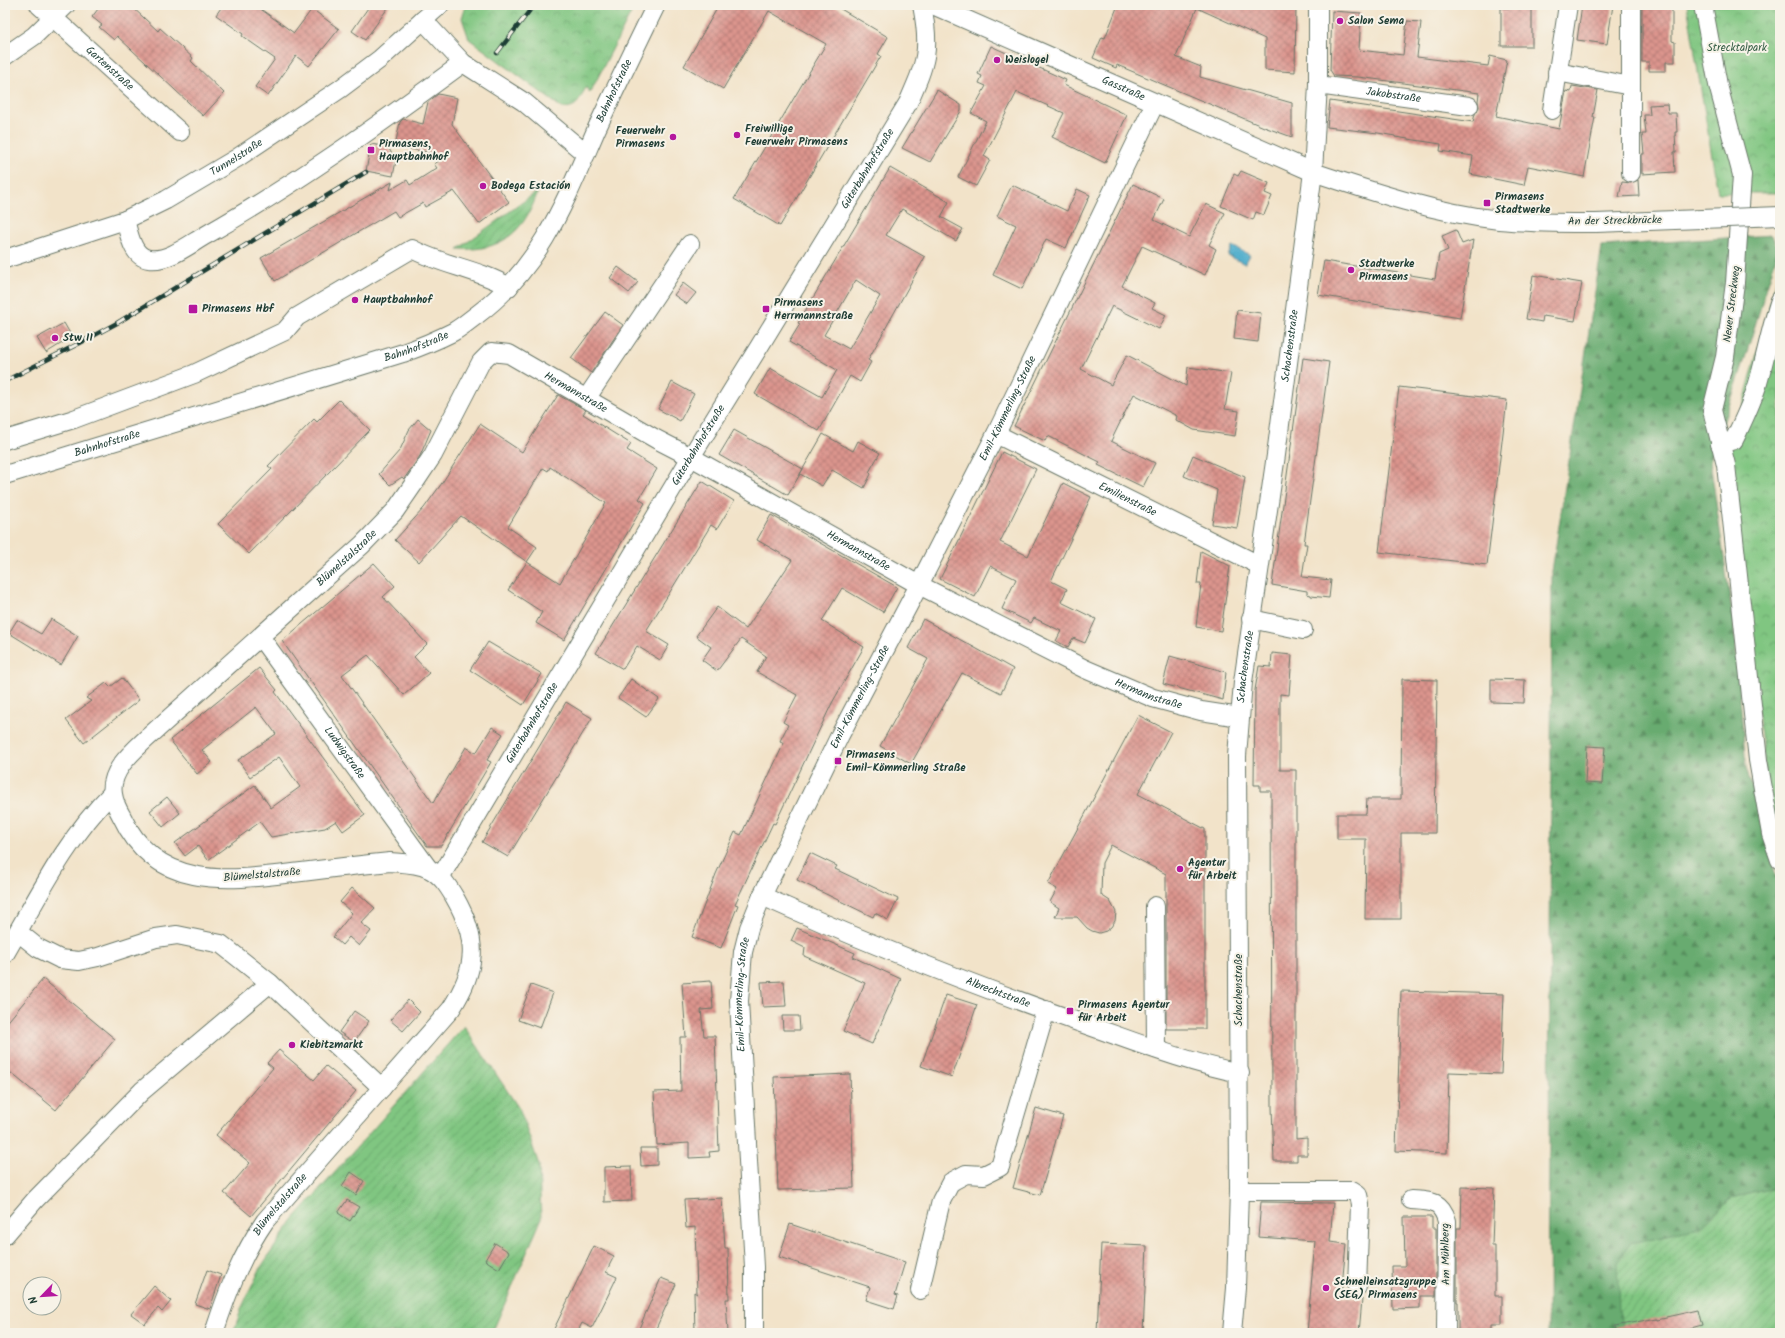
<svg xmlns="http://www.w3.org/2000/svg" width="1785" height="1338" font-family="Kalam,sans-serif">
<style>
.forest{fill:url(#forest-firs);stroke:#447452}
.park{fill:url(#park-crowns);stroke:#50825a}
.garden{fill:url(#garden-furrows);stroke:#50825a}
.water{fill:url(#water-ripples);stroke:#367480}
.building{fill:url(#building-cross-hatch);fill-rule:evenodd}
.lines{fill:none;stroke-linecap:round;stroke-linejoin:round}
.minor-casing{stroke:#697768;stroke-width:20}
.minor{stroke:#fff;stroke-width:18}
.rail-casing{stroke:#1f3d34;stroke-width:4.5}
.rail{stroke:#f7f3e8;stroke-width:3;stroke-dasharray:9;stroke-linecap:butt}
.minor-bridge-casing{stroke:#697768;stroke-width:20;stroke-linecap:butt}
.minor-bridge{stroke:#fff;stroke-width:18}
.poi-dot{fill:#b5179e;stroke:#f7f3e8;stroke-width:1.5}
.labels{text-anchor:middle;dominant-baseline:central;stroke-width:4;stroke-linejoin:round;paint-order:stroke}
.poi-label{font-size:11px;font-weight:bold;fill:#1f3d34;stroke:#f7f3e8;text-anchor:start}
.park-label{font-size:11px;fill:#375f47;stroke:#f7f3e8}
.street-label{font-size:11px;fill:#1f3d34;stroke:#f7f3e8}
</style>
<defs>
<pattern id="forest-firs" width="22" height="20" patternUnits="userSpaceOnUse"><rect width="22" height="20" fill="#68ab6f"/><path d="M5 1l3.5 6h-7zM16 11l3.5 6h-7z" fill="#558c5c"/></pattern>
<pattern id="park-crowns" width="20" height="18" patternUnits="userSpaceOnUse"><rect width="20" height="18" fill="#80c681"/><path d="M2 6a3 3 0 1 1 6 0M12 15a3 3 0 1 1 6 0" fill="none" stroke="#68a26a"/></pattern>
<pattern id="garden-furrows" width="10" height="10" patternUnits="userSpaceOnUse"><rect width="10" height="10" fill="#80c681"/><path d="M-1 1l2-2M0 10L10 0M9 11l2-2" fill="none" stroke="#68a26a"/></pattern>
<pattern id="water-ripples" width="26" height="14" patternUnits="userSpaceOnUse"><rect width="26" height="14" fill="#4caccb"/><path d="M2 4q2-2 4 0t4 0M15 11q2-2 4 0t4 0" fill="none" stroke="#3f8da6"/></pattern>
<pattern id="building-cross-hatch" width="8" height="8" patternUnits="userSpaceOnUse"><rect width="8" height="8" fill="#db948d"/><path d="M0 0l8 8M0 8l8-8" fill="none" stroke="#b17a74"/></pattern>
</defs>
<rect width="100%" height="100%" fill="#f7f3e8"/>
<filter id="ink" filterUnits="userSpaceOnUse"><feTurbulence type="fractalNoise" baseFrequency=".025" numOctaves="2"/><feDisplacementMap in="SourceGraphic" scale="8" xChannelSelector="R" yChannelSelector="G"/><feConvolveMatrix kernelMatrix="1 2 1 2 8 2 1 2 1" color-interpolation-filters="sRGB"/></filter>
<filter id="wash" filterUnits="userSpaceOnUse"><feTurbulence type="fractalNoise" baseFrequency=".012" numOctaves="4" result="noise"/><feDisplacementMap in="SourceGraphic" scale="16" xChannelSelector="R" yChannelSelector="G"/><feGaussianBlur stdDeviation="0.9" result="paint"/><feColorMatrix in="noise" values="0 0 0 0 0 0 0 0 0 0 0 0 0 0 0 0 0 1.4 0 .05"/><feComposite in="paint" operator="in"/></filter>
<g filter="url(#wash)">
<rect width="100%" height="100%" fill="#f2e3c9"/>
<polygon class="forest" points="1772,235 1778,251 1741,371 1710,461 1734,626 1746,767 1780,889 1780,1187 1731,1198 1700,1228 1631,1243 1626,1333 1548,1333 1552,571 1602,246"/>
<g class="park">
<path d="M466 5H635L590 93 586 87C579 100 579 108 562 108L469 39 462 18Z"/>
<polygon points="1687,5 1780,5 1780,193 1718,193"/>
<polygon points="1780,266 1780,840 1769,805 1728,449 1734,440"/>
</g>
<g class="garden">
<path d="M538 191C525 231 502 252 458 249Z"/>
<polygon points="464,1026 520,1110 539,1165 541,1220 492,1333 233,1333 242,1307 261,1267 292,1221"/>
<polygon points="1780,1187 1780,1333 1626,1333 1619,1311 1617,1262 1631,1243 1700,1228 1731,1198"/>
</g>
<polygon class="water" points="1232,246 1250,255 1245,264 1228,256"/>
<g id="blocks">
<g class="building">
<polygon points="101,5 130,5 158,31 160,28 193,58 191,61 224,93 203,116 117,36 114,40 99,27 102,25 92,17"/>
<polygon points="223,5 255,5 294,33 312,9 339,29 309,66 296,56 268,96 255,87 275,59 242,36 243,34 216,15"/>
<polygon points="370,5 390,5 365,40 352,31"/>
<polygon points="719,5 834,5 888,37 878,54 881,56 780,226 734,199 826,44 769,11 723,89 684,66"/>
<polygon points="1118,5 1296,5 1295,72 1265,70 1265,39 1197,8 1176,57 1201,67 1200,77 1292,103 1292,137 1264,127 1117,65 1116,68 1093,58 1102,37 1105,38"/>
<polygon points="1582,5 1613,5 1607,44 1577,40"/>
<polygon points="1642,5 1672,6 1672,41 1675,42 1675,62 1666,62 1666,71 1649,71 1649,62 1642,62"/>
<rect x="1501" y="8" width="31" height="38"/>
<polygon points="1332,11 1361,13 1359,50 1403,55 1407,21 1421,22 1417,57 1488,66 1490,56 1507,60 1496,116 1559,129 1566,91 1571,92 1572,86 1598,90 1593,117 1595,117 1584,177 1528,166 1524,185 1470,174 1473,156 1440,151 1441,144 1395,137 1395,136 1378,133 1327,127 1330,101 1473,122 1475,114 1479,107 1478,101 1479,93 1358,77 1334,76 1330,70"/>
<polygon points="991,46 1066,80 1064,85 1127,115 1105,163 1052,137 1064,113 1017,92 984,156 990,160 976,186 958,177 986,121 971,113 986,86 979,83 982,76 978,74"/>
<polygon points="937,90 961,105 961,111 930,162 902,148"/>
<polygon points="438,94 457,98 452,124 509,202 479,224 454,191 425,207 423,203 398,217 394,211 275,281 261,258 392,182 390,190 407,180 410,185 437,168 434,164 447,156 395,146 400,122 403,119 423,124 428,102"/>
<polygon points="1667,104 1668,113 1676,113 1677,132 1675,132 1676,152 1674,152 1675,172 1642,174 1642,154 1644,154 1642,134 1646,134 1644,115 1650,115 1649,105"/>
<polygon points="371,144 388,147 396,161 393,176 366,171"/>
<path d="M890 168 949 202 941 217 963 229 956 241 902 209 886 235 925 257 868 360 871 362 860 382 850 376 819 431 755 394 770 368 822 397 837 370 789 342 800 324 798 323ZM856 280 880 296 849 349 824 335Z"/>
<polygon points="1241,171 1269,183 1265,193 1272,196 1264,215 1256,212 1253,220 1221,206 1234,174 1238,176"/>
<polygon points="1638,180 1639,196 1619,197 1622,182 1631,183"/>
<polygon points="1133,184 1164,199 1154,220 1189,237 1206,204 1225,213 1209,245 1216,249 1205,275 1142,246 1122,286 1155,303 1152,308 1166,315 1159,329 1112,306 1081,369 1111,385 1127,355 1186,386 1188,367 1231,373 1225,409 1239,411 1235,436 1194,430 1176,420 1177,416 1134,394 1111,441 1155,463 1143,487 1098,465 1100,462 1048,436 1045,441 1014,426"/>
<polygon points="1012,185 1067,211 1077,189 1090,195 1066,248 1046,239 1022,289 993,275 1016,225 997,216"/>
<polygon points="1456,230 1462,244 1473,240 1460,318 1318,295 1324,261 1435,279 1439,254 1448,250 1442,236"/>
<polygon points="618,267 638,282 629,293 610,278"/>
<polygon points="1533,275 1582,283 1575,321 1543,316 1542,322 1526,319"/>
<polygon points="683,283 696,293 687,304 674,295"/>
<polygon points="1237,310 1261,313 1258,342 1234,339"/>
<polygon points="605,312 623,325 591,373 571,358"/>
<polygon points="64,323 72,337 46,353 37,338"/>
<polygon points="1303,358 1329,362 1304,544 1307,544 1302,577 1331,580 1329,598 1311,596 1311,595 1307,594 1307,591 1272,585"/>
<polygon points="672,382 694,394 680,421 658,409"/>
<polygon points="1399,387 1507,400 1487,565 1379,552"/>
<path d="M558 395 586 410 583 414 631 444 627 450 657 469 639 499 645 503 564 640 536 623 542 612 508 590 527 562 461 516 419 562 395 540 424 508 442 483 480 424 522 452ZM550 467 606 503 560 583 527 562 537 547 508 527 543 468 548 471Z"/>
<polygon points="339,400 370,430 249,554 218,524 272,469 268,466 314,419 317,422"/>
<polygon points="418,419 431,430 420,456 404,479 402,477 390,485 379,474 400,450 409,430"/>
<polygon points="734,430 803,469 788,495 719,455"/>
<polygon points="823,434 853,451 858,441 880,453 869,472 871,474 864,488 832,470 822,486 800,474"/>
<polygon points="1002,452 1036,469 1000,542 1028,556 1063,483 1091,497 1051,581 1067,589 1061,602 1096,619 1085,643 1073,638 1068,647 1056,641 1061,631 1034,618 1031,623 1002,609 1016,579 990,566 975,597 940,579"/>
<polygon points="1193,455 1245,477 1237,528 1212,524 1217,490 1184,476"/>
<polygon points="702,481 734,501 717,529 711,525 646,631 669,645 660,660 637,646 623,669 596,653"/>
<polygon points="771,515 897,587 883,612 842,588 822,621 864,647 832,703 775,824 773,823 735,904 738,905 721,948 692,937 716,874 735,832 741,835 784,743 780,741 788,725 783,722 797,695 757,672 766,656 741,639 717,671 702,660 711,647 696,636 717,607 746,629 792,560 757,540"/>
<polygon points="1201,551 1230,566 1221,631 1196,627 1201,584 1197,584"/>
<polygon points="374,563 395,586 383,597 427,644 414,657 429,673 404,695 368,655 342,675 433,803 466,747 476,753 492,727 503,734 487,760 491,762 441,846 427,846 282,641"/>
<polygon points="51,619 78,636 61,665 9,633 17,620 41,634"/>
<polygon points="923,619 1013,669 1001,693 962,673 911,764 880,746 928,659 908,648"/>
<polygon points="488,642 542,674 523,705 470,670"/>
<polygon points="1272,653 1292,655 1289,695 1280,694 1280,770 1296,770 1296,1139 1307,1138 1307,1155 1297,1155 1297,1161 1274,1161 1272,1107 1271,791 1260,791 1260,785 1254,785 1255,690 1259,666 1271,667"/>
<polygon points="1170,656 1226,672 1223,700 1163,684"/>
<polygon points="259,668 277,690 275,692 365,815 343,831 336,821 325,828 271,837 260,822 208,860 198,846 185,856 175,843 255,785 271,808 300,787 279,757 250,777 238,760 276,734 256,707 202,750 212,762 197,774 170,740"/>
<polygon points="122,678 139,700 84,743 66,720 91,701 86,698 106,683 110,687"/>
<polygon points="631,679 659,699 646,717 618,698"/>
<polygon points="1402,679 1437,680 1435,833 1401,833 1401,919 1365,919 1366,839 1337,839 1337,814 1366,814 1367,799 1401,799"/>
<polygon points="1491,679 1525,680 1524,703 1491,702"/>
<polygon points="566,702 592,718 508,857 482,842"/>
<polygon points="1138,715 1171,732 1138,794 1205,829 1205,1029 1166,1029 1166,874 1111,845 1102,863 1101,895 1110,901 1116,912 1115,921 1111,927 1106,931 1099,933 1092,931 1087,928 1077,917 1055,917 1059,908 1050,902 1057,889 1048,884"/>
<polygon points="1587,746 1605,747 1602,784 1585,783"/>
<polygon points="167,797 180,813 163,827 150,811"/>
<polygon points="810,853 837,866 835,869 898,899 888,920 875,913 873,917 797,880"/>
<polygon points="352,888 375,908 361,923 371,931 359,946 349,937 342,945 333,937 352,913 340,902"/>
<polygon points="797,928 855,953 853,957 901,979 872,1044 843,1031 865,983 804,956 805,948 791,941"/>
<polygon points="43,979 115,1039 56,1110 5,1068 5,1025"/>
<polygon points="711,981 713,1009 701,1010 704,1036 715,1036 719,1151 709,1152 710,1157 689,1158 689,1143 657,1145 654,1092 681,1091 680,1037 686,1037 682,983"/>
<polygon points="784,981 786,1006 763,1007 761,982"/>
<polygon points="531,985 553,993 540,1028 518,1020"/>
<polygon points="1401,991 1504,994 1501,1074 1449,1072 1447,1153 1396,1151"/>
<polygon points="946,995 977,1005 952,1077 921,1066"/>
<polygon points="408,1000 420,1012 403,1031 390,1020"/>
<polygon points="354,1011 369,1021 354,1042 339,1032"/>
<polygon points="782,1016 799,1016 800,1030 783,1030"/>
<polygon points="279,1050 314,1080 326,1066 356,1091 251,1216 224,1193 250,1163 216,1135 273,1068 267,1063"/>
<polygon points="850,1074 854,1188 778,1190 774,1077"/>
<polygon points="1036,1108 1063,1116 1040,1195 1013,1188"/>
<polygon points="640,1148 657,1148 657,1165 641,1166"/>
<polygon points="631,1166 632,1201 604,1202 604,1167"/>
<polygon points="351,1172 364,1181 356,1195 342,1186"/>
<polygon points="1462,1187 1494,1188 1492,1246 1495,1246 1495,1296 1502,1296 1502,1325 1491,1325 1491,1333 1458,1333 1458,1302 1457,1302 1457,1228 1461,1228"/>
<polygon points="722,1198 725,1248 728,1248 729,1299 726,1299 728,1333 695,1333 694,1292 697,1294 695,1227 686,1228 684,1200"/>
<polygon points="347,1200 359,1207 350,1221 338,1213"/>
<polygon points="1261,1202 1333,1203 1330,1242 1346,1244 1341,1297 1362,1299 1359,1333 1307,1333 1315,1241 1258,1237"/>
<polygon points="1404,1217 1432,1217 1432,1228 1436,1228 1436,1296 1420,1296 1420,1308 1393,1309 1392,1266 1405,1266"/>
<polygon points="790,1224 905,1262 895,1295 898,1296 894,1309 866,1300 870,1287 779,1257"/>
<polygon points="495,1243 509,1252 499,1269 485,1260"/>
<polygon points="1101,1244 1147,1246 1143,1333 1097,1333"/>
<polygon points="594,1246 614,1256 606,1272 617,1277 592,1328 582,1323 577,1333 552,1333"/>
<polygon points="207,1270 221,1275 210,1309 195,1304"/>
<polygon points="661,1278 676,1284 654,1333 637,1333"/>
<polygon points="154,1286 171,1301 162,1312 158,1308 145,1324 131,1314"/>
<polygon points="1698,1310 1702,1326 1691,1329 1693,1333 1616,1333 1615,1326 1657,1318 1657,1319"/>
</g>
</g>
</g>
<g filter="url(#ink)">
<use href="#blocks" fill-opacity="0" stroke="#697768" stroke-width="1"/>
<g class="lines">
<g class="minor-casing">
<g id="minor">
<path id="s1" d="M39 5 180 132"/>
<path id="s2" d="M933 5 1313 172C1373 192 1436 213 1499 220 1531 223 1564 223 1596 223"/>
<polyline points="1703,5 1718,85 1742,175 1735,283 1725,357 1712,410 1726,465 1758,760 1771,834 1780,860"/>
<polyline points="423,20 463,63 524,102 586,154"/>
<polyline points="5,56 34,36 66,5"/>
<polyline points="1557,72 1631,86 1631,173"/>
<path id="s3" d="M1318 85 1469 106"/>
<polyline points="1631,86 1631,5"/>
<polyline points="1552,110 1568,5"/>
<path d="M125 220C129 233 132 257 149 259 168 262 190 244 206 235 296 184 380 124 463 63"/>
<path id="s4" d="M5 259 125 220 166 200 237 158 340 89 380 59 440 5"/>
<polyline points="586,399 690,244"/>
<path id="s5" d="M996 434 1259 565"/>
<path d="M5 440 74 419 194 374 285 331 297 317 412 249C444 266 478 269 509 287"/>
<path d="M1720 444 1734 440C1743 421 1752 403 1758 383 1766 355 1771 327 1780 300"/>
<path id="s6" d="M5 475 403 353C420 347 437 340 453 332 462 327 470 320 478 314 542 266 566 199 597 128 616 87 636 46 656 5"/>
<polyline points="1251,619 1303,630"/>
<path id="s7" d="M261 638 428 868"/>
<path id="s8" d="M441 876 691 457 759 347 908 103C926 62 931 51 922 5"/>
<path id="s9" d="M762 896C866 943 973 985 1081 1023 1133 1041 1185 1062 1240 1073"/>
<polyline points="1155,906 1156,1049"/>
<polyline points="18,932 38,948 60,959 79,961 98,957 156,938 177,935 221,944 270,983 382,1088"/>
<path d="M5 954C37 899 66 839 112 793"/>
<polyline points="1239,1191 1352,1191 1358,1195 1360,1204 1357,1287"/>
<path d="M1411 1200C1430 1201 1441 1200 1447 1221L1446 1333"/>
<polyline points="5,1235 35,1200 142,1091 270,983"/>
<polyline points="920,1290 941,1201 951,1182 966,1174 984,1175 1000,1167 1046,1010"/>
<path id="s10" d="M214 1333C227 1293 241 1256 265 1221L451 1009C477 969 479 940 455 898 448 886 441 875 429 869 418 863 402 863 390 862 358 865 325 869 293 873 226 881 156 890 122 817 118 810 114 802 113 794 109 772 131 753 146 739L362 545 395 511 415 482 433 455 481 362 491 352 509 354 656 439 691 457 919 585 1085 669 1153 698 1201 711 1240 717"/>
<path id="s11" d="M754 1333V1267L739 1001 743 952 749 928 762 896 840 735 919 585 996 434 1155 103"/>
<path id="s12" d="M1232 1333 1236 1288 1239 1191 1237 756 1243 682 1276 455 1313 172 1318 85V5"/>
</g>
</g>
<use href="#minor" class="minor"/>
<g class="rail-casing">
<g id="rail">
<polyline points="497,53 534,5"/>
<polyline points="5,381 80,343 117,323 366,172"/>
</g>
</g>
<use href="#rail" class="rail"/>
<g class="minor-bridge-casing">
<polyline id="minor-bridge" points="1596,223 1780,216"/>
</g>
<use href="#minor-bridge" class="minor-bridge"/>
</g>
</g>
<g class="poi-dot">
<circle cx="1340" cy="21" r="4"/>
<circle cx="997" cy="60" r="4"/>
<circle cx="737" cy="135" r="4"/>
<circle cx="673" cy="137" r="4"/>
<rect x="367" y="146" width="8" height="8" rx="2"/>
<circle cx="483" cy="186" r="4"/>
<rect x="1483" y="199" width="8" height="8" rx="2"/>
<circle cx="1351" cy="270" r="4"/>
<circle cx="355" cy="300" r="4"/>
<rect x="188" y="304" width="10" height="10" rx="2"/>
<rect x="762" y="305" width="8" height="8" rx="2"/>
<circle cx="55" cy="338" r="4"/>
<rect x="834" y="757" width="8" height="8" rx="2"/>
<circle cx="1180" cy="869" r="4"/>
<rect x="1066" y="1007" width="8" height="8" rx="2"/>
<circle cx="292" cy="1045" r="4"/>
<circle cx="1326" cy="1288" r="4"/>
</g>
<g class="labels">
<g class="poi-label">
<text x="1348" y="21">Salon Sema</text>
<text x="1005" y="60">Weislogel</text>
<text x="745" y="129">Freiwillige<tspan x="745" dy="13">Feuerwehr Pirmasens</tspan></text>
<text x="665" y="131" text-anchor="end">Feuerwehr<tspan x="665" dy="13">Pirmasens</tspan></text>
<text x="379" y="144">Pirmasens,<tspan x="379" dy="13">Hauptbahnhof</tspan></text>
<text x="491" y="186">Bodega Estación</text>
<text x="1495" y="197">Pirmasens<tspan x="1495" dy="13">Stadtwerke</tspan></text>
<text x="1359" y="264">Stadtwerke<tspan x="1359" dy="13">Pirmasens</tspan></text>
<text x="363" y="300">Hauptbahnhof</text>
<text x="774" y="303">Pirmasens<tspan x="774" dy="13">Herrmannstraße</tspan></text>
<text x="202" y="309">Pirmasens Hbf</text>
<text x="63" y="338">Stw II</text>
<text x="846" y="755">Pirmasens<tspan x="846" dy="13">Emil-Kömmerling Straße</tspan></text>
<text x="1188" y="863">Agentur<tspan x="1188" dy="13">für Arbeit</tspan></text>
<text x="1078" y="1005">Pirmasens Agentur<tspan x="1078" dy="13">für Arbeit</tspan></text>
<text x="300" y="1045">Kiebitzmarkt</text>
<text x="1334" y="1282">Schnelleinsatzgruppe<tspan x="1334" dy="13">(SEG) Pirmasens</tspan></text>
</g>
<g class="park-label">
<text x="1737" y="48">Strecktalpark</text>
</g>
<g class="street-label">
<text stroke="none"><textPath href="#s1" startOffset="95">Gartenstraße</textPath></text>
<text stroke="none"><textPath href="#s2" startOffset="208">Gasstraße</textPath></text>
<text stroke="none"><textPath href="#s6" startOffset="766">Bahnhofstraße</textPath></text>
<text stroke="none"><textPath href="#s3" startOffset="76">Jakobstraße</textPath></text>
<text stroke="none"><textPath href="#s4" startOffset="254">Tunnelstraße</textPath></text>
<text stroke="none"><textPath href="#s8" startOffset="826">Güterbahnhofstraße</textPath></text>
<text transform="translate(1615 221) rotate(-1)">An der Streckbrücke</text>
<text transform="translate(1732 304) rotate(-83)">Neuer Streckweg</text>
<text stroke="none"><textPath href="#s6" startOffset="431">Bahnhofstraße</textPath></text>
<text stroke="none"><textPath href="#s12" startOffset="991">Schachenstraße</textPath></text>
<text stroke="none"><textPath href="#s10" startOffset="1608">Hermannstraße</textPath></text>
<text stroke="none"><textPath href="#s11" startOffset="987">Emil-Kömmerling-Straße</textPath></text>
<text stroke="none"><textPath href="#s6" startOffset="107">Bahnhofstraße</textPath></text>
<text stroke="none"><textPath href="#s8" startOffset="502">Güterbahnhofstraße</textPath></text>
<text stroke="none"><textPath href="#s5" startOffset="147">Emilienstraße</textPath></text>
<text stroke="none"><textPath href="#s10" startOffset="1932">Hermannstraße</textPath></text>
<text stroke="none"><textPath href="#s10" startOffset="1259">Blümelstalstraße</textPath></text>
<text stroke="none"><textPath href="#s12" startOffset="667">Schachenstraße</textPath></text>
<text stroke="none"><textPath href="#s10" startOffset="2256">Hermannstraße</textPath></text>
<text stroke="none"><textPath href="#s11" startOffset="663">Emil-Kömmerling-Straße</textPath></text>
<text stroke="none"><textPath href="#s8" startOffset="178">Güterbahnhofstraße</textPath></text>
<text stroke="none"><textPath href="#s7" startOffset="142">Ludwigstraße</textPath></text>
<text transform="translate(262 875) rotate(-5)">Blümelstalstraße</text>
<text transform="translate(1239 990) rotate(-90)">Schachenstraße</text>
<text stroke="none"><textPath href="#s9" startOffset="255">Albrechtstraße</textPath></text>
<text stroke="none"><textPath href="#s11" startOffset="339">Emil-Kömmerling-Straße</textPath></text>
<text stroke="none"><textPath href="#s10" startOffset="146">Blümelstalstraße</textPath></text>
<text transform="translate(1446 1254) rotate(-91)">Am Mühlberg</text>
</g>
</g>
<rect width="1785" height="1338" fill="none" stroke="#f7f3e8" stroke-width="20"/>
<g transform="translate(42 1296) rotate(245)"><circle r="19" fill="#f7f3e8" stroke="#a1aaa0"/>
<path d="M0-3L7 15L0 10L-7 15Z" fill="#b5179e"/>
<text y="-6" font-size="11" font-weight="bold" text-anchor="middle" fill="#1f3d34">N</text>
</g>
</svg>
